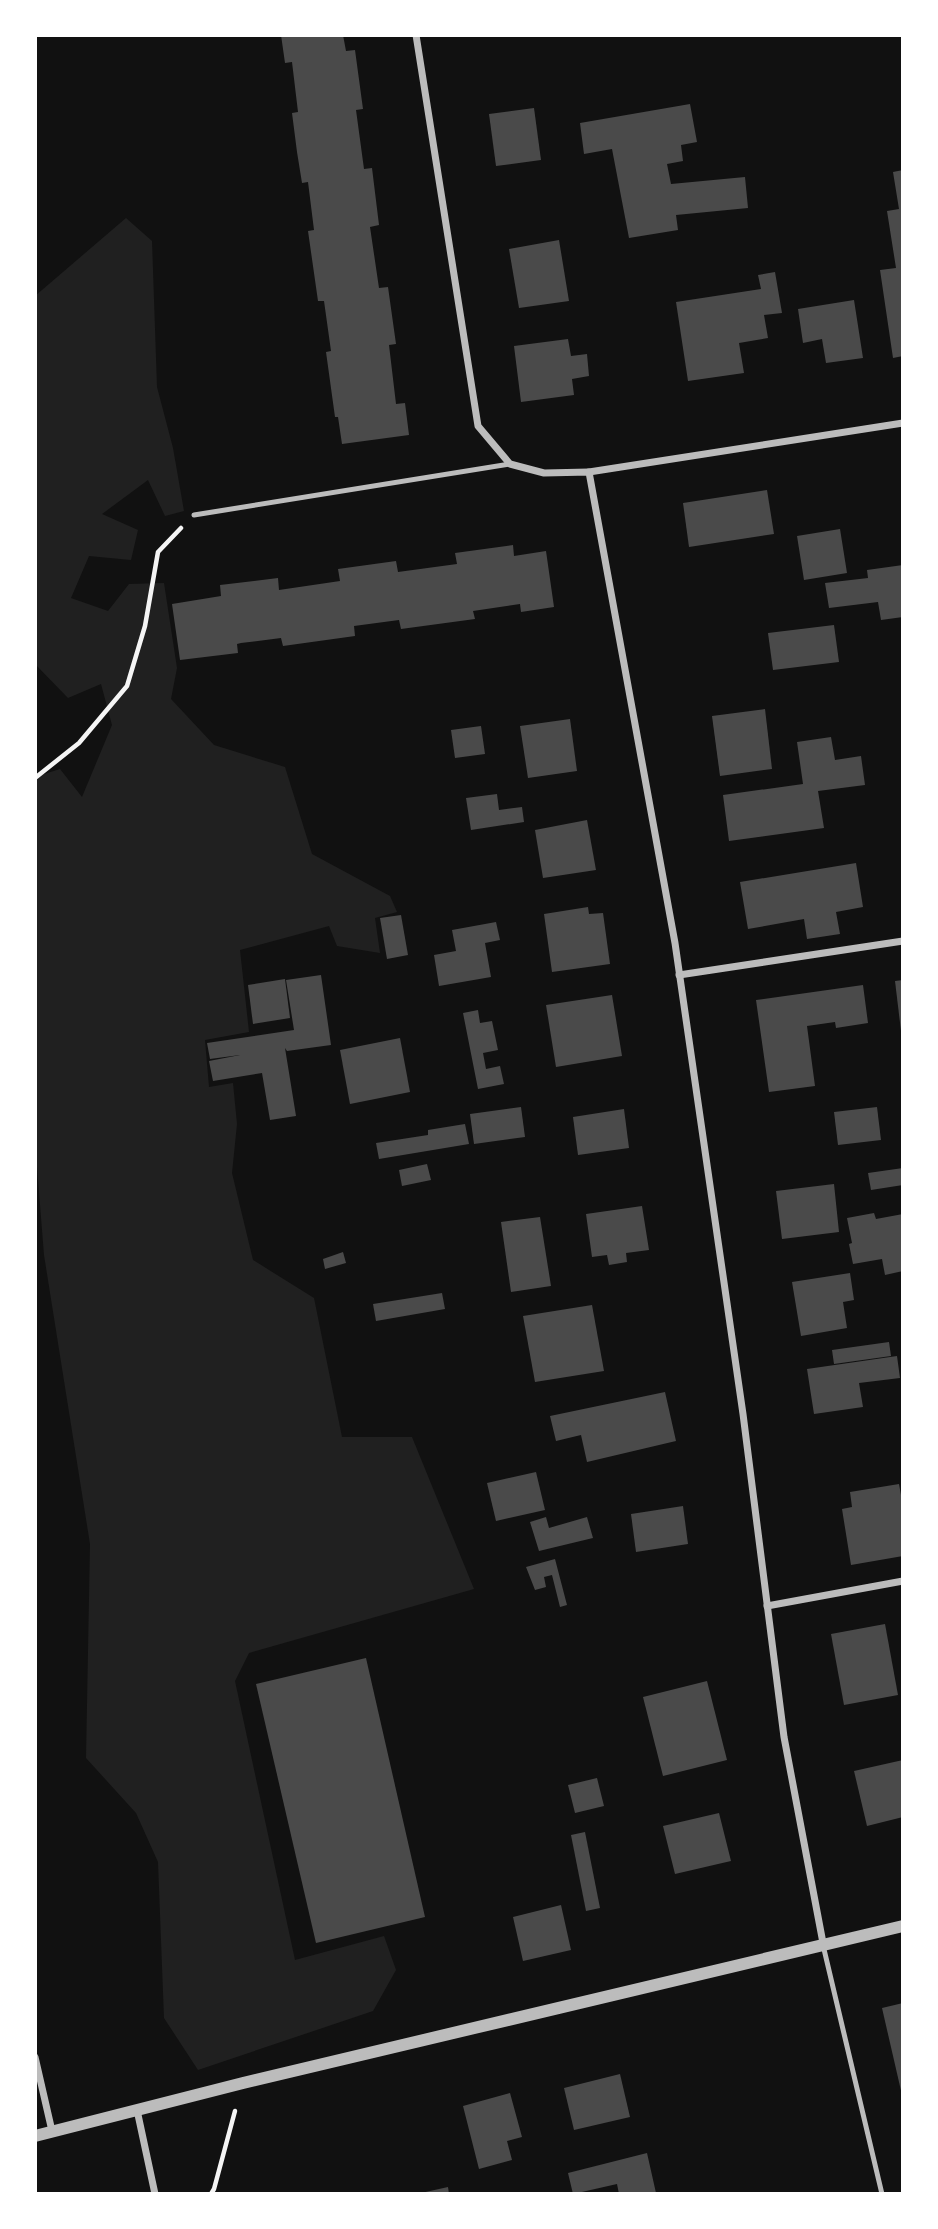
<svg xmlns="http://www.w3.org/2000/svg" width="938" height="2229" font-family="'Titillium Web',sans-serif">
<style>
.green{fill:#202020}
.building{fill:#4a4a4a}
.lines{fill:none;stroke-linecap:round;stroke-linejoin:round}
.path{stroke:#f5f5f5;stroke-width:4.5}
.service{stroke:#bcbcbc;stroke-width:5}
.minor{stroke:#bcbcbc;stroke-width:7}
.tertiary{stroke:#bcbcbc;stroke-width:12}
</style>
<rect width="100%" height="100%" fill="#111"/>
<polygon class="green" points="126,218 152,241 157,387 173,448 184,511 165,516 148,480 102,514 138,530 131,560 89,556 71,598 108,611 129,584 164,583 177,668 171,699 214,745 285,767 312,854 390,896 397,912 375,918 380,953 337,946 329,926 240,950 249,1032 205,1040 209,1087 233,1083 237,1124 232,1173 253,1260 314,1298 342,1437 412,1437 474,1589 249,1653 235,1681 295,1960 384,1936 396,1970 373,2011 198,2070 164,2018 158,1862 136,1813 86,1758 90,1544 44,1255 35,1142 35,777 60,769 82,797 112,725 101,684 68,698 35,664 35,296"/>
<g class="building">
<polygon points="281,35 343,35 346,51 355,50 363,109 356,110 364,169 372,168 379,225 370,227 379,288 388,287 396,344 389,345 396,404 405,403 409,435 342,444 338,417 335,417 326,352 331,351 324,301 318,301 308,231 314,230 308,182 302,183 297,152 292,113 298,112 292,62 285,63"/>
<polygon points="690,104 697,142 681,145 683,161 667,164 671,184 745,177 748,208 676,215 678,230 629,238 612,149 584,154 580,123"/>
<polygon points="534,108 541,160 496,166 489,114"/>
<polygon points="903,170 903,356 893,358 880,270 896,268 887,211 899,209 893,172"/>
<polygon points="559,240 569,301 519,308 509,249"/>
<polygon points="775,272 782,313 764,315 768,338 739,343 744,373 688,381 676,302 761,289 758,275"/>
<polygon points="854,300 863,358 826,363 822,339 803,343 798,309"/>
<polygon points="568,339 571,356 587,354 589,376 572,379 574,395 521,402 514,346"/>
<polygon points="767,490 774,534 689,547 683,503"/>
<polygon points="840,529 847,573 804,580 797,536"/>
<polygon points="513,545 514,556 546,551 554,607 521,612 520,604 473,611 475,619 401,629 399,620 354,626 355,636 283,646 281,638 241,643 237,644 238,653 180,660 172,604 221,596 220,585 278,578 279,590 340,581 338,569 396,561 398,572 457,564 455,553"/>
<polygon points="903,565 903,617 881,620 878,602 829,608 825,583 868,578 867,570"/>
<polygon points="834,625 839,662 773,670 768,633"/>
<polygon points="765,709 772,769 720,776 712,716"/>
<polygon points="570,719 577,771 528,778 520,726"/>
<polygon points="481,726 485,754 455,758 451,730"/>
<polygon points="831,737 835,760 861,756 865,785 818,791 824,828 729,841 723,795 803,784 797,742"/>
<polygon points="497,794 499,810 522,807 524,822 471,830 466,798"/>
<polygon points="587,820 596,870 543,878 535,830"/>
<polygon points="856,863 863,907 836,912 840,934 807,939 804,919 748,929 740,882"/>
<polygon points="588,907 589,914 603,913 610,964 552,972 544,914"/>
<polygon points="401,915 408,955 387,959 380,918"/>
<polygon points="496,922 500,940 485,943 491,977 439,986 434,955 456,951 452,930"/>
<polygon points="321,975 331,1045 287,1051 285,1048 296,1116 270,1120 262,1073 213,1081 209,1061 240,1055 210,1059 207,1043 294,1030 286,980"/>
<polygon points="285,979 290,1018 253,1024 248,985"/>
<polygon points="903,980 903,1031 901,1031 895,981"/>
<polygon points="863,985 868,1023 836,1028 835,1022 807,1026 815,1086 769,1092 756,1000"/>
<polygon points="612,995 622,1056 556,1067 546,1005"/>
<polygon points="478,1010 480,1023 492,1021 498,1050 483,1053 486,1069 500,1066 504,1084 478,1089 463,1013"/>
<polygon points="400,1038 410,1092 350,1104 340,1050"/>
<polygon points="521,1107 525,1137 474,1144 470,1114"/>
<polygon points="877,1107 881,1140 838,1145 834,1112"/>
<polygon points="624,1109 629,1148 578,1155 573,1117"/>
<polygon points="465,1124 469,1144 379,1159 376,1143 428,1135 428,1130"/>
<polygon points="427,1164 431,1180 402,1186 399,1170"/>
<polygon points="903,1168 903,1185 871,1190 868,1173"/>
<polygon points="834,1184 839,1232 782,1239 776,1191"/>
<polygon points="642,1206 649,1250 626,1253 627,1262 609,1265 607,1255 592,1257 586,1214"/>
<polygon points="874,1213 876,1219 903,1214 903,1271 885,1275 882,1259 853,1264 849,1244 852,1243 847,1218"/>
<polygon points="540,1217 551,1286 511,1292 501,1222"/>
<polygon points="343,1252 346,1263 325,1269 323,1259"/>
<polygon points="850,1273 854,1300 843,1302 847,1328 801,1336 792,1282"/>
<polygon points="442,1293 445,1309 376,1321 373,1304"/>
<polygon points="592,1305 604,1371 535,1382 523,1316"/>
<polygon points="889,1342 891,1356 834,1364 832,1350"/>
<polygon points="897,1356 900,1378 859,1383 863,1407 814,1414 807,1369"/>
<polygon points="665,1392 676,1441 587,1462 581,1435 556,1441 550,1416"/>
<polygon points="536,1472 545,1510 496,1521 487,1483"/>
<polygon points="899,1484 903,1506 903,1556 851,1565 842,1509 852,1507 850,1492"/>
<polygon points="683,1506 688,1544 636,1552 631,1514"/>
<polygon points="546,1517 549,1528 587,1517 593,1538 539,1551 530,1522"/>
<polygon points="555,1559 567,1605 560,1607 552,1575 544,1577 546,1587 535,1590 526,1567"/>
<polygon points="885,1624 898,1695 844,1705 831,1634"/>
<polygon points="366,1658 425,1917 316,1943 256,1684"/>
<polygon points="707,1681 727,1760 663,1776 643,1697"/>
<polygon points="903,1760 903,1817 867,1826 854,1771"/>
<polygon points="597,1778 604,1806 575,1813 568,1785"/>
<polygon points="719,1813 731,1861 675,1874 663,1826"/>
<polygon points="585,1832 600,1908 586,1911 571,1835"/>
<polygon points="561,1905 571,1950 523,1961 513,1917"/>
<polygon points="903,2003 903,2095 902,2095 882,2008"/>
<polygon points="620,2074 630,2117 574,2130 564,2088"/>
<polygon points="510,2093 522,2137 507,2141 512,2160 479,2169 463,2106"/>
<polygon points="647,2153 656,2193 619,2194 617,2184 573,2194 568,2173"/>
<polygon points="448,2187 449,2194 421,2194 421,2193"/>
</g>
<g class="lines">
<g class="path">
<polyline points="35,778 79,743 127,686 145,626 158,552 181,528"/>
<polyline points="211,2194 214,2189 235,2111"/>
</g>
<g class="service">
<polyline points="194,515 510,464"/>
<polyline points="823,1945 882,2194"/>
</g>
<g class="minor">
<polyline points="416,35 478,426 510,464 544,473 589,472 675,943 743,1414 784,1737 823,1943"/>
<polyline points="589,472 903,423"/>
<polyline points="679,975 903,941"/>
<polyline points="767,1606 903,1581"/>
<polyline points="35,2057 52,2131"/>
<polyline points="137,2110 155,2194"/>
</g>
<polyline class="tertiary" points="35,2136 243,2083 903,1926"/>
</g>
<rect width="938" height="2229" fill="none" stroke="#ffffff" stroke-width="74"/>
</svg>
